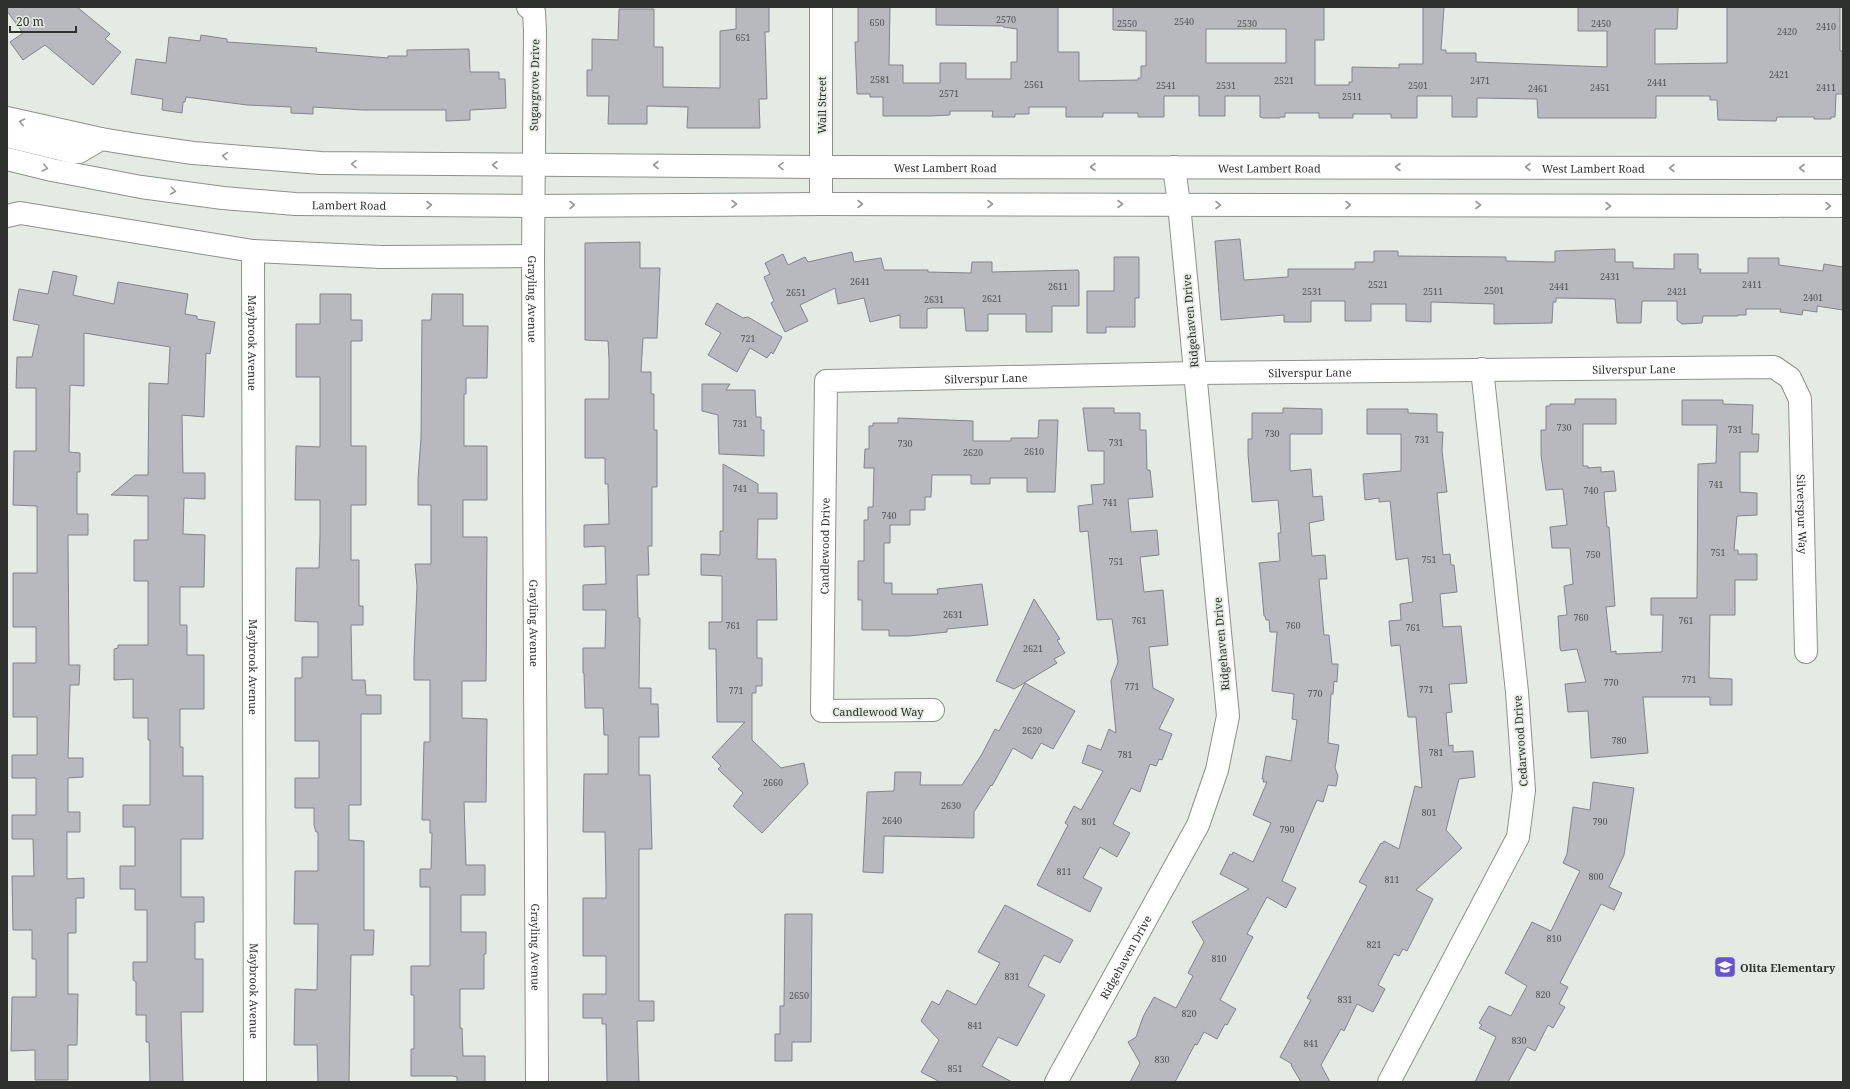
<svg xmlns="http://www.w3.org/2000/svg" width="1850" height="1089" font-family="'Noto Serif',serif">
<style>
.building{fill:#b8b9bf;stroke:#84848a;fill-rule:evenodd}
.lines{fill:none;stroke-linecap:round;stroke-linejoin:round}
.minor-casing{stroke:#8c918c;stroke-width:24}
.major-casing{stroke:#8c918c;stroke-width:24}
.minor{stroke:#fff;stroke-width:22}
.major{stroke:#fff;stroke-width:22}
.oneway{stroke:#979897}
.labels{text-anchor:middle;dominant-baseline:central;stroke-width:3.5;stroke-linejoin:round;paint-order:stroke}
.number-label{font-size:9px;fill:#515353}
.street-label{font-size:11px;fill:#2f312f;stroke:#e5eae5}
.poi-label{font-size:11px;font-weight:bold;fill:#2f312f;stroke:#e5eae5;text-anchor:start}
</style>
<rect width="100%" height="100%" fill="#e5eae5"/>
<g class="building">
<polygon points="7,7 77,7 110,34 105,39 121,52 93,85 45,45 23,60 10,42 23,33 7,11"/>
<polygon points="736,7 769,7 769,32 765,32 767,99 759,99 760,128 687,128 688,107 647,106 647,124 608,124 609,96 587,96 587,70 592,70 592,39 618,40 619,9 654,9 654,47 663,47 663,87 720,88 720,31 736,29"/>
<path d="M858 7H890L889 65H903V83H940V63H966V79H1011V62H1017V29L1003 27V26L936 25V7H1058V52H1079V81L1138 80V78H1141V66H1146V31L1113 30V7H1324V40H1315V85H1349V82H1352V67L1399 68V64H1423V7H1444L1441 50H1446V53H1476V62L1607 67V31H1578V7H1678L1677 29H1655V64L1727 63V7H1840V51H1843V94H1836L1835 117H1831V119H1814V117H1777L1776 121 1718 120 1717 100H1710V96H1656V118H1538L1537 99 1477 98V117H1452V96H1417V118H1391V114H1353V118H1319V113H1285V117H1280V118H1263L1260 117V96H1225V116H1199V96H1164V117H1138V113H1103V117H1066V107H1029V114H1015V117H992L993 111H950V115L930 116H883V97H870V94H857L855 42H858ZM1206 29H1286V63H1206Z"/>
<polygon points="201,35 227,39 227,42 317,48 316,52 388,58 388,56 407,56 407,50 469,49 470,72 499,72 499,79 505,79 506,108 470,110 470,120 446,121 446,110 363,110 313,107 313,114 291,113 291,107 247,105 186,97 185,102 183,102 182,113 162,110 163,99 131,94 136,59 166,63 169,37 200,41"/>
<polygon points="1240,239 1244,280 1288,277 1288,269 1355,269 1355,262 1374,262 1374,251 1398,251 1398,256 1506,257 1506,261 1555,262 1555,251 1615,249 1615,262 1633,262 1633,268 1674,269 1674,254 1698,254 1698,269 1701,269 1700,273 1748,273 1748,258 1779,258 1779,265 1823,271 1824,264 1843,267 1843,310 1817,306 1817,312 1803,310 1802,315 1780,312 1781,309 1746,309 1746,315 1738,315 1738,316 1703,316 1702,323 1682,324 1677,320 1677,301 1642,301 1641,323 1617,323 1615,299 1556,298 1556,302 1553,302 1552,323 1494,324 1494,304 1431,302 1431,322 1406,321 1406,304 1371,304 1371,321 1345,321 1345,301 1311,301 1311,322 1284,322 1284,315 1221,320 1215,241"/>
<polygon points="640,242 640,268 660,268 657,338 643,338 641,372 651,372 651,394 654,394 654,430 657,430 657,487 652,487 652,546 648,546 649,575 637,575 638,618 640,618 639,688 651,688 651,704 658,704 659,737 639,737 639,775 650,775 652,849 639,849 639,1001 654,1001 654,1021 637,1021 639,1082 607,1082 606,1024 602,1024 602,1018 583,1018 583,994 606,994 606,956 583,956 583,898 606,898 606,887 605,832 583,832 584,774 608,774 608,735 604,735 603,708 585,708 584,673 583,673 583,648 605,648 606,610 583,610 583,585 606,584 605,546 584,547 584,525 609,524 608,484 605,484 605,458 585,458 585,399 609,399 609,359 608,341 585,340 585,243"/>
<polygon points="852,252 854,262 881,258 884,270 928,270 928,272 971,273 972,262 992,262 992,272 1078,270 1079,272 1079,306 1052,306 1052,332 1026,332 1026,314 988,314 988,331 966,331 964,308 931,308 927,309 927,328 900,328 900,315 870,322 864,298 838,304 835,288 800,305 808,321 785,332 771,303 774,301 764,277 770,274 765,263 783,254 788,265 805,257 808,262"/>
<polygon points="1114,257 1139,257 1139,298 1135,298 1135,327 1106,327 1106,333 1087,333 1087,291 1114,291"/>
<polygon points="53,271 77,276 73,295 114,304 118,282 188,294 185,314 197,316 197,319 215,322 210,354 206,353 204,417 182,415 183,473 205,473 205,499 184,498 183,534 205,535 204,587 180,587 180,625 187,625 187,655 204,655 204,709 180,709 180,747 183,747 183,776 203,776 203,839 181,839 181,897 204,897 204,922 195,922 195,959 203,959 203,1012 181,1012 183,1082 150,1082 149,1042 146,1042 146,1015 136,1015 136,982 133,980 133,962 147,962 147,910 135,910 135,889 120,889 120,866 135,866 135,827 123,827 123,805 150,805 150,740 148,740 148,718 133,718 133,679 114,680 114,649 118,648 118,645 148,645 148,581 134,581 134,540 148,540 148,496 111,495 135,475 148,475 149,383 168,384 170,347 84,333 84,386 70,385 69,452 80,453 80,472 77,472 77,514 88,514 88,535 68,535 69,665 80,665 79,685 70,685 68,758 83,758 83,777 68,778 68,812 80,812 80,832 67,832 67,879 84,878 84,898 76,898 76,933 68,933 68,994 78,994 77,1045 68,1045 68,1080 35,1080 35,1050 11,1051 12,997 36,997 36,959 32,959 32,930 13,930 12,876 34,876 33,839 12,839 12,815 36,815 36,778 12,778 12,755 37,755 37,717 13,717 13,663 36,663 36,627 13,627 13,573 37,573 37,506 13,505 14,451 36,451 36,388 16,388 17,357 32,357 39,325 13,320 19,289 48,294"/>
<polygon points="320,294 351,294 351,320 362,320 362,341 351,341 351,446 366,446 366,505 351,505 351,560 359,560 359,606 363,606 363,625 351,625 352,680 365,680 366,695 381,695 381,714 361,714 361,805 349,805 349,840 364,841 364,930 374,930 373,955 351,955 349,1082 318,1082 317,1045 294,1045 295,989 317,990 318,924 294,924 295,871 318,871 318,832 316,832 314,825 314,808 295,808 295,778 319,778 319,741 295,741 295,678 302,678 302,657 318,657 318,622 295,621 296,568 319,568 320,536 320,500 295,500 296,446 320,447 320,377 296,377 296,324 320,324"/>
<polygon points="432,294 463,294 463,326 488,326 487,378 466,378 466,394 464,394 464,446 487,446 487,500 463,500 463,537 487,537 486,681 462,681 462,718 487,719 486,802 464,802 466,865 485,865 485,895 461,895 461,932 486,932 486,954 484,954 484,989 460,989 460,1028 462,1028 463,1056 485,1056 485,1082 457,1082 457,1077 453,1076 411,1076 411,1049 414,1049 414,995 411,995 411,966 430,966 430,887 420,887 420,869 431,869 432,833 430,833 430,820 422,820 424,742 430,742 430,680 414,680 414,658 417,586 415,564 431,564 431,505 418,505 418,479 421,438 422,320 431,320"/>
<polygon points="717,303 743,318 748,317 782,337 773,354 771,352 767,358 750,348 737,372 708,355 721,333 705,324"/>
<polygon points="702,384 730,384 726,390 755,390 756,417 761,417 761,430 764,430 764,456 719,454 718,415 702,411"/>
<polygon points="1575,399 1616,399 1616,424 1583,424 1583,466 1588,466 1588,468 1601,467 1601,472 1614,471 1616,491 1604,492 1607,527 1609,527 1615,606 1606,607 1611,652 1616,651 1616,654 1662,652 1663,615 1651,615 1651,598 1697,598 1698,464 1716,463 1717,425 1682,425 1682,400 1723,400 1723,404 1753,405 1752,434 1759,434 1758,452 1740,452 1740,492 1757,493 1757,515 1737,516 1734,550 1738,550 1738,554 1757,554 1757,580 1735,580 1735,615 1710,615 1709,678 1732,679 1732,705 1710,705 1710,697 1643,697 1648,753 1591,758 1588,711 1568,712 1565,684 1586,682 1577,649 1561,651 1560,648 1558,616 1567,615 1564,586 1573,584 1570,548 1552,548 1550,527 1567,525 1563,489 1546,490 1541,455 1541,430 1546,430 1546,406 1550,406 1550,404 1575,404"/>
<polygon points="1083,408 1114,408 1114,413 1140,413 1140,430 1146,430 1147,470 1150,470 1153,497 1128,499 1131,532 1157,530 1159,555 1140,557 1144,592 1163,590 1168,645 1149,647 1153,688 1174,699 1159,729 1172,734 1162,760 1159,759 1156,766 1150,764 1140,792 1131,788 1113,824 1130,833 1117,857 1100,847 1083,878 1102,888 1090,912 1037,885 1068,825 1065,823 1074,806 1081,810 1103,771 1082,763 1088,745 1101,750 1109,729 1116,733 1111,681 1118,662 1112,619 1097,620 1088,531 1080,532 1078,506 1093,504 1091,485 1104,484 1104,451 1088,451"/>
<polygon points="1283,408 1322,409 1322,434 1290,434 1290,471 1311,469 1313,497 1322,496 1324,520 1309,523 1312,556 1325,555 1327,579 1319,579 1324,635 1329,635 1332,664 1338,664 1337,682 1334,681 1333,694 1331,694 1328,743 1339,745 1335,768 1338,776 1336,786 1328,785 1323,802 1317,800 1282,881 1296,888 1286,908 1267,897 1247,934 1253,937 1220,1000 1236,1009 1227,1025 1225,1024 1217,1039 1204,1032 1197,1045 1195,1044 1175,1082 1130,1082 1140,1063 1128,1042 1136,1037 1143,1017 1154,997 1176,1008 1193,976 1188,973 1204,942 1192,922 1249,889 1220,874 1230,854 1232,855 1233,852 1253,862 1271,823 1253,815 1267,782 1263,782 1264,779 1262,779 1266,756 1291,761 1297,720 1292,719 1294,694 1272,691 1277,632 1270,632 1269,620 1266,620 1265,616 1264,616 1260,569 1259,563 1280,561 1278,533 1281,533 1278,500 1252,502 1248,454 1248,439 1252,439 1252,413 1283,413"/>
<polygon points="1367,409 1408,409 1408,413 1437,414 1437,432 1443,432 1442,451 1447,492 1437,493 1443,555 1450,554 1451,565 1454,565 1457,592 1440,594 1443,627 1461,626 1467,683 1449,684 1452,712 1446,713 1449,746 1453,745 1453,752 1473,751 1475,777 1459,779 1446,830 1462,848 1416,890 1433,899 1407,951 1403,949 1399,956 1394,954 1378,985 1385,989 1373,1012 1357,1004 1344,1031 1341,1029 1321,1065 1330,1082 1301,1082 1291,1065 1292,1064 1280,1057 1311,1000 1307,998 1367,886 1359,882 1381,843 1382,844 1384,841 1399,849 1415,786 1422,788 1416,717 1408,717 1400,645 1391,646 1389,621 1401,620 1400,604 1413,602 1408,558 1396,560 1390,501 1379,502 1379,498 1365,500 1363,474 1401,471 1401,434 1367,434"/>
<polygon points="898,418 973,421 973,441 1011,441 1011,438 1038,438 1039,420 1058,420 1055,492 1027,492 1027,478 990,478 990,484 971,484 971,475 932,475 931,497 925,497 925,510 910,510 910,525 890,525 890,543 884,543 884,583 892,583 892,594 938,594 937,589 982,584 988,625 947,629 947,632 909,636 889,636 889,630 862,630 862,600 858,600 858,561 864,561 864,520 868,520 868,507 873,507 874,468 864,468 865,449 869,449 869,426 873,426 873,423 898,423"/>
<polygon points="723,464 758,484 758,493 777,493 777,519 758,519 757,559 776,559 777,620 757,620 757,658 762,658 762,686 756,686 756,693 752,693 752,740 781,768 804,763 808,784 762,833 733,806 743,793 718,769 721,766 712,757 745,722 717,722 716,649 709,649 709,622 722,622 722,576 701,575 701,554 720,555 720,531 723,531"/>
<polygon points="1034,599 1060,639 1057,640 1065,653 1054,659 1057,663 1014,689 996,681"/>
<polygon points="1025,683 1075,711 1053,749 1041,743 1032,759 1013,748 992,786 991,785 974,812 974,838 884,836 883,873 863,872 867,792 894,791 895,772 921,772 920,785 962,785 982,754 995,729 999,731"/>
<polygon points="1593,782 1634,788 1624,855 1609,887 1622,893 1614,910 1601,904 1560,983 1568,987 1559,1004 1565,1007 1553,1028 1548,1025 1535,1051 1527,1047 1508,1082 1475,1082 1496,1037 1479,1028 1482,1025 1479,1023 1489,1006 1511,1016 1527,986 1505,973 1532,922 1551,931 1580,871 1563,863 1567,854 1573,807 1590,810"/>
<polygon points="1005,905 1073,940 1060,963 1044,955 1028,986 1045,995 1017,1046 998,1037 982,1066 1012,1082 940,1082 921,1072 939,1040 921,1021 932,1001 939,1005 947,990 976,1005 1000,963 978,952"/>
<polygon points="785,914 812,914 811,1042 792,1042 792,1061 775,1061 775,1034 780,1034 780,1006 784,1006"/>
</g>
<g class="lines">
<g class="minor-casing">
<g id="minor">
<path id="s1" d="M528 7 534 12 535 31 533 256 537 1082"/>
<polyline points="821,204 821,7"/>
<polyline points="7,216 20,213 253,251 381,257 533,256"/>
<path id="s2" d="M253 251 255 1082"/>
<path id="s3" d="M933 710 822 711 826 381 1195 373 1774 367 1790 378 1800 399 1806 652"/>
<path id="s4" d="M1056 1082 1198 825 1217 770 1228 716 1179 204 1174 167"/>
<polyline points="1389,1082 1518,837 1524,790 1517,692 1482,369"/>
</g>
</g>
<g class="major-casing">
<g id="major">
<path id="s5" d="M7 118 101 139 138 145 193 153 321 163 820 167 1843 168"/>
<polyline points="7,136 73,152 79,152 101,139"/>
<path id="s6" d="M7 159 52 170 141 187 223 198 295 204 533 206 821 204 1843 206"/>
</g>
</g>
<use href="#minor" class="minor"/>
<use href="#major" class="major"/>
</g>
<defs><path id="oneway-chevron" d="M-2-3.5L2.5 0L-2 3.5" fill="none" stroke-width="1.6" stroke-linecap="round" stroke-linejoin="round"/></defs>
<g class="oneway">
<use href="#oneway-chevron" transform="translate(22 122) rotate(-167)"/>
<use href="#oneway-chevron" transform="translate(225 156) rotate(-175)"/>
<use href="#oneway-chevron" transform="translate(354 164) rotate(-179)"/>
<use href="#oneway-chevron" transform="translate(495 165) rotate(-180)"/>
<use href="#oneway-chevron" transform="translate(656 165) rotate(180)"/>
<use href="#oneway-chevron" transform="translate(781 166) rotate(-179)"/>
<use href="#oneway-chevron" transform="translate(1093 167) rotate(180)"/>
<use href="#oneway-chevron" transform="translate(1398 167) rotate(-180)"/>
<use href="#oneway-chevron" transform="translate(1528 167) rotate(-180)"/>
<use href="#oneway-chevron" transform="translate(45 168) rotate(14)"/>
<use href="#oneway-chevron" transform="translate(1672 168) rotate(-180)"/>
<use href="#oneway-chevron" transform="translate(1802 168) rotate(-180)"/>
<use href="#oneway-chevron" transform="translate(173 191) rotate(7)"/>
<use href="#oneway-chevron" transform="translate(734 204)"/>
<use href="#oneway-chevron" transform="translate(860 204)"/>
<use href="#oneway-chevron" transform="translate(990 204)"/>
<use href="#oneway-chevron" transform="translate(1120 204)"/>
<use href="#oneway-chevron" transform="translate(429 205)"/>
<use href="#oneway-chevron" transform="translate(572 205)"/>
<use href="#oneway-chevron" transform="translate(1218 205)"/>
<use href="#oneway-chevron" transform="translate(1348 205)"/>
<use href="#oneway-chevron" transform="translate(1478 205)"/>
<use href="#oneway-chevron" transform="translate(1608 206)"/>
<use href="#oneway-chevron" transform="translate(1828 206)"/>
</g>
<defs>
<g id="school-square" transform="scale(1.15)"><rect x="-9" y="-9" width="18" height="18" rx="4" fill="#6655cf" stroke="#e5eae5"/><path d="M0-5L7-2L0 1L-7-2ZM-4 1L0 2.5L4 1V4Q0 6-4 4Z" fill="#fff"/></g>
</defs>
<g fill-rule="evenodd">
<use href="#school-square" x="1725" y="967"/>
</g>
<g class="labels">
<g class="number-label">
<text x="1006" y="19">2570</text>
<text x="1184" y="21">2540</text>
<text x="877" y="22">650</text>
<text x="1127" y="23">2550</text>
<text x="1247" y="23">2530</text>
<text x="1601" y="23">2450</text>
<text x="1826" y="26">2410</text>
<text x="1787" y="31">2420</text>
<text x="743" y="37">651</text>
<text x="1779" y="74">2421</text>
<text x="880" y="79">2581</text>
<text x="1284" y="80">2521</text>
<text x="1480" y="80">2471</text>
<text x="1657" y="82">2441</text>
<text x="1034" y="84">2561</text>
<text x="1166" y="85">2541</text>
<text x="1226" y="85">2531</text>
<text x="1418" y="85">2501</text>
<text x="1600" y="87">2451</text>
<text x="1826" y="87">2411</text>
<text x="1538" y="88">2461</text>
<text x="949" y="93">2571</text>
<text x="1352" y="96">2511</text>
<text x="1610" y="276">2431</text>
<text x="860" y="281">2641</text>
<text x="1378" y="284">2521</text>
<text x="1752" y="284">2411</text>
<text x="1058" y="286">2611</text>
<text x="1559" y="286">2441</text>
<text x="1494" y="290">2501</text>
<text x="1312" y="291">2531</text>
<text x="1433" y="291">2511</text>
<text x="1677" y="291">2421</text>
<text x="796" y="292">2651</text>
<text x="1813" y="297">2401</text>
<text x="992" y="298">2621</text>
<text x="934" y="299">2631</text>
<text x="748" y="338">721</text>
<text x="740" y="423">731</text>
<text x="1564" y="427">730</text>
<text x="1735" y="429">731</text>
<text x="1272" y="433">730</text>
<text x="1422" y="439">731</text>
<text x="1116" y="442">731</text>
<text x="905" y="443">730</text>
<text x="1034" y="451">2610</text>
<text x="973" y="452">2620</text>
<text x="1716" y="484">741</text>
<text x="740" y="488">741</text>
<text x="1591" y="490">740</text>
<text x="1110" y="502">741</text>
<text x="889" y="515">740</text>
<text x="1718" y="552">751</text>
<text x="1593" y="554">750</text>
<text x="1429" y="559">751</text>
<text x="1116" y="561">751</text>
<text x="953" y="614">2631</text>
<text x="1581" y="617">760</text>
<text x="1139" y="620">761</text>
<text x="1686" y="620">761</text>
<text x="733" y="625">761</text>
<text x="1293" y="625">760</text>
<text x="1413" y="627">761</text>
<text x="1033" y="648">2621</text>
<text x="1689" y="679">771</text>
<text x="1611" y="682">770</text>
<text x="1132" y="686">771</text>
<text x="1426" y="689">771</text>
<text x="736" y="690">771</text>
<text x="1315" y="693">770</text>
<text x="1032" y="730">2620</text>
<text x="1619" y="740">780</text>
<text x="1436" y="752">781</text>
<text x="1125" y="754">781</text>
<text x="773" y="782">2660</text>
<text x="951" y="805">2630</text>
<text x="1429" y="812">801</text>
<text x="892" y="820">2640</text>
<text x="1089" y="821">801</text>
<text x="1600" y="821">790</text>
<text x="1287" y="829">790</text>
<text x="1064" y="871">811</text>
<text x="1596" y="876">800</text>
<text x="1392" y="879">811</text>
<text x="1554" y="938">810</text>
<text x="1374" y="944">821</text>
<text x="1219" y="958">810</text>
<text x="1012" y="976">831</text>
<text x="1543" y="994">820</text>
<text x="799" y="995">2650</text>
<text x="1345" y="999">831</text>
<text x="1189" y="1013">820</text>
<text x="975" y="1025">841</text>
<text x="1519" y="1040">830</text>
<text x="1311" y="1043">841</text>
<text x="1162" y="1059">830</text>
<text x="955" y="1068">851</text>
</g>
<g class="street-label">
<text transform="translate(534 85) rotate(-89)">Sugargrove Drive</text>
<text transform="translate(821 105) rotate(-90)">Wall Street</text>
<text stroke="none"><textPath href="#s5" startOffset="942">West Lambert Road</textPath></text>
<text stroke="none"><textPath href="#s5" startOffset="1266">West Lambert Road</textPath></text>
<text stroke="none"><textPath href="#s5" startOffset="1590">West Lambert Road</textPath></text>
<text stroke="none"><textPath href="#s6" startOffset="346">Lambert Road</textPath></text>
<text stroke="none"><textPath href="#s1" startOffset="295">Grayling Avenue</textPath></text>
<text transform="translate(1190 321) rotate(-95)">Ridgehaven Drive</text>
<text stroke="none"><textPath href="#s2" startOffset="92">Maybrook Avenue</textPath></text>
<text stroke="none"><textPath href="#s3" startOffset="1249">Silverspur Lane</textPath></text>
<text stroke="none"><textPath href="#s3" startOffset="925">Silverspur Lane</textPath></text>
<text stroke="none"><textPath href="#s3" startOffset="601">Silverspur Lane</textPath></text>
<text stroke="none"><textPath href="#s3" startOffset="1547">Silverspur Way</textPath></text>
<text stroke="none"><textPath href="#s3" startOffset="276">Candlewood Drive</textPath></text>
<text stroke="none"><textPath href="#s1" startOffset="619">Grayling Avenue</textPath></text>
<text transform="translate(1221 644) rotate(-95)">Ridgehaven Drive</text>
<text stroke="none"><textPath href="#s2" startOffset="416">Maybrook Avenue</textPath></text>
<text x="878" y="711">Candlewood Way</text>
<text transform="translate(1520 741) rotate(-94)">Cedarwood Drive</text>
<text stroke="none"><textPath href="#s1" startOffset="943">Grayling Avenue</textPath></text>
<text stroke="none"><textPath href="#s4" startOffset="143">Ridgehaven Drive</textPath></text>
<text stroke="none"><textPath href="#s2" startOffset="740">Maybrook Avenue</textPath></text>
</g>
<g class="poi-label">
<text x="1740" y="967">Olita Elementary</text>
</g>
</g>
<rect width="1850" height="1089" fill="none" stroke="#2f312f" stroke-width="16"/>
<path d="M10 26v6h66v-6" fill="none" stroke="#2f312f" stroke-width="2"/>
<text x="16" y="26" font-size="12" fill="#2f312f" stroke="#e5eae5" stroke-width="3" paint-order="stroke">20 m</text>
</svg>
